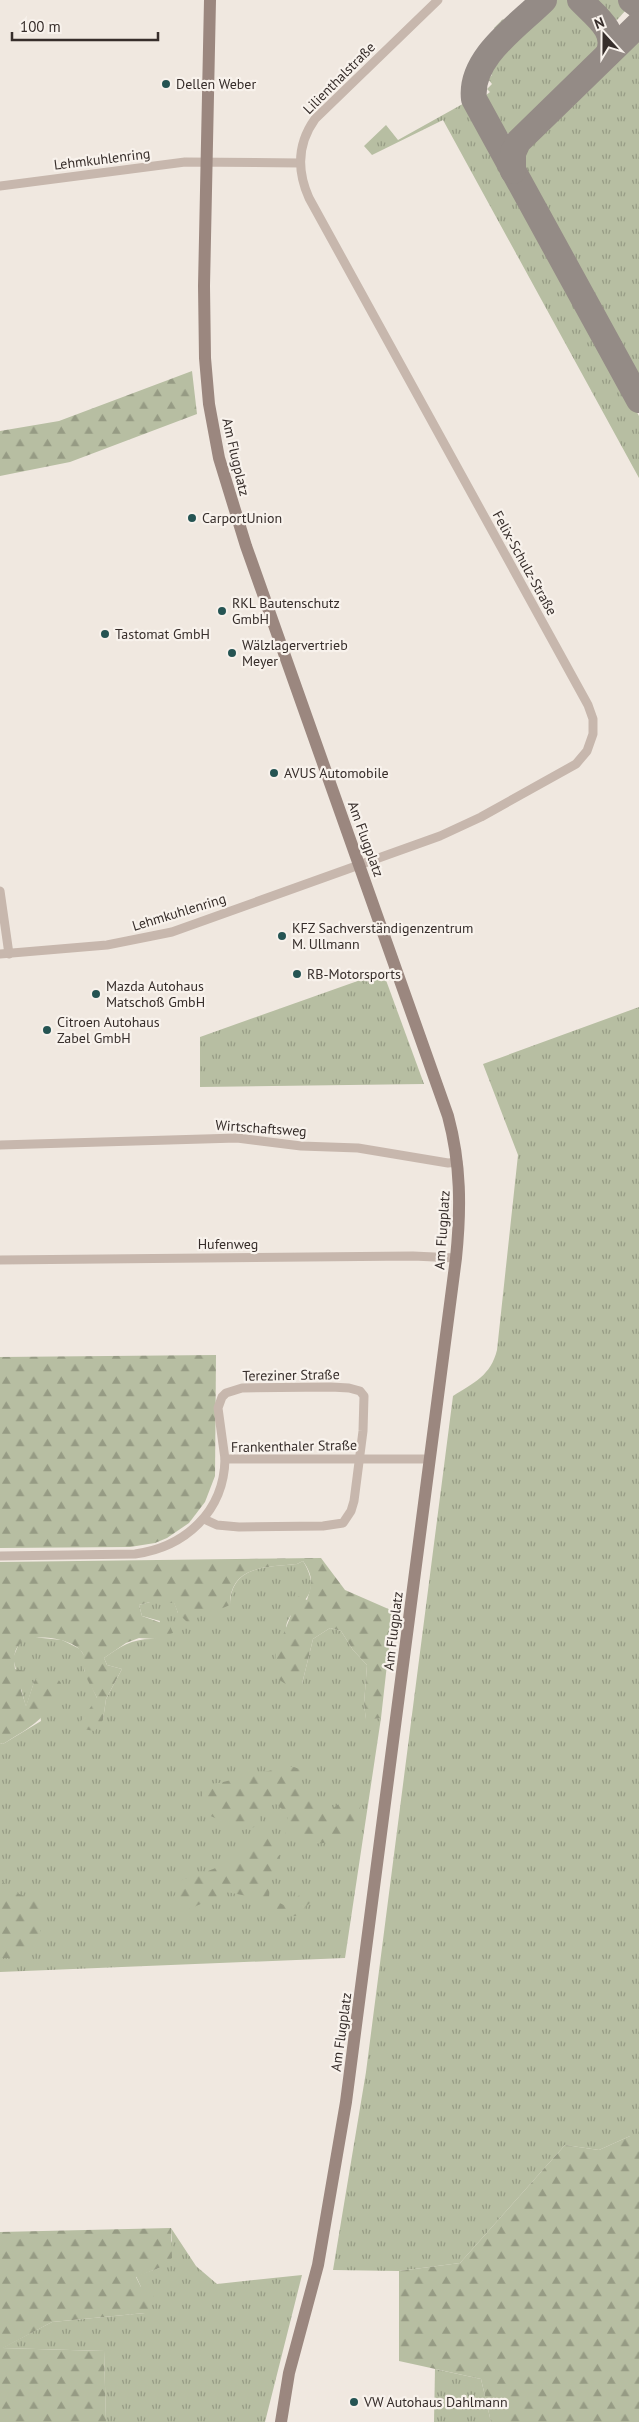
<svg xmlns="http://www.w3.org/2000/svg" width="639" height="2422" font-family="'PT Sans',sans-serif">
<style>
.grass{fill:url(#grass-tufts)}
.forest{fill:url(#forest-firs)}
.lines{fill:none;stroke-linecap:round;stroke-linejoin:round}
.taxiway{stroke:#948b86;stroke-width:26}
.street{stroke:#c7b7ad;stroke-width:9}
.secondary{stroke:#9b877f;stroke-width:12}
.poi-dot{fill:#255453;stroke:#f8f2ec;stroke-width:2}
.labels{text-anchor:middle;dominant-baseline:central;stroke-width:4.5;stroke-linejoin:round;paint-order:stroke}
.street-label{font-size:14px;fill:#372e2b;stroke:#f8f2ec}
.poi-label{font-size:14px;fill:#372e2b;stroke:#f8f2ec;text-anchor:start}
</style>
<defs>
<pattern id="grass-tufts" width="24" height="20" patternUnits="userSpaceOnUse" patternTransform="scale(1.25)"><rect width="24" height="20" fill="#b7bea2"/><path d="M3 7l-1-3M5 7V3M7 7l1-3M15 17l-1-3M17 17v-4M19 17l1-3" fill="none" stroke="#969b84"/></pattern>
<pattern id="forest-firs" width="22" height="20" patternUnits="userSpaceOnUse" patternTransform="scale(1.25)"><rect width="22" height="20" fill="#b7bea2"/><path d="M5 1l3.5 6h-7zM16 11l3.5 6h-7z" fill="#969b84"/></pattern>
</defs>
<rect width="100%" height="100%" fill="#f0e8e0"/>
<g class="grass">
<path d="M553 0H570C583 14 605 28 600 50L517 132 504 134 497 130 484 107 489 104 485 96 490 92 487 89 492 84 488 79 492 75 488 71 492 67 488 63Z"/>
<polygon points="590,0 621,0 626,10 617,20 608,18"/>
<polygon points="503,19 509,26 500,34 494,28"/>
<polygon points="639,36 639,384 523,174 522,158 528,143"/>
<polygon points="468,101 639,416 639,478 443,120 372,155 364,146 386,125 398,140"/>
<polygon points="383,972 424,1084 200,1087 200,1037"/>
<path d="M639 1007V2136H630L599 2150 565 2145 460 2263 399 2271 333 2270 366 2072 453 1396C474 1383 491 1375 497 1350L518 1155 483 1064Z"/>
<path d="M303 1561C329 1604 284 1603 286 1632 286 1645 298 1671 302 1684L313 1639 330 1628 341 1631 353 1650 367 1665 364 1704 366 1719 381 1718 345 1958 0 1972V1743L3 1744 41 1721 35 1679 26 1707 13 1658 22 1636 62 1640 80 1649 85 1657 84 1670 97 1698 103 1720 106 1699 122 1669 107 1665 104 1658C121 1646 133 1638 155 1639L160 1621 142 1616 139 1605 150 1602H174L178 1613 196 1608 230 1605C231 1565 267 1567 297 1564Z"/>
<polygon points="171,2228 196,2266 217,2284 302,2275 265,2422 106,2422 104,2351 2,2348 52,2322 145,2313 141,2287 136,2276 159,2268 172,2241"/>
<polygon points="435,2369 481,2379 491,2422 434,2422"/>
</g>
<g class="forest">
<polygon points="192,371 197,414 70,462 0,476 0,431 59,421"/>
<polygon points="216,1355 215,1476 205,1502 189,1523 167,1538 155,1543 130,1547 0,1548 0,1357"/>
<path d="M321 1558 345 1590 393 1611 381 1718 366 1720 364 1704 367 1665 353 1650 341 1631 330 1628 313 1639 302 1684 287 1685 275 1677 276 1653 291 1615 285 1605 299 1596 307 1600C313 1582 313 1576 303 1561L297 1564C268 1567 230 1565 230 1605L213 1612 197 1609 198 1617 189 1624 178 1613 174 1603 150 1602 139 1605 142 1616 170 1626 173 1633 155 1639 139 1638 126 1643 104 1658 107 1665 122 1669 106 1699 103 1720 95 1731 76 1728 97 1698C93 1689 85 1678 84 1669 82 1662 87 1658 81 1651 71 1638 32 1632 20 1644 13 1650 14 1661 15 1669L31 1672 21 1690 26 1706 35 1679 54 1674 61 1683C51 1717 32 1726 3 1744L0 1743V1562Z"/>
<path d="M289 1766 308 1771 291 1781 307 1799 329 1812 348 1796 362 1800 356 1825C326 1846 320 1850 285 1833L288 1814 270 1799 259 1813 261 1825 244 1830 208 1815 200 1785 219 1783Z"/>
<path d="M271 1836 281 1862 270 1883 269 1898 286 1906 302 1893 312 1891V1901L296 1916 271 1917 252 1897 227 1892 183 1912 173 1899 182 1880C208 1871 240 1863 254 1837Z"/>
<polygon points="0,1880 19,1894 44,1904 39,1940 23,1950 17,1958 0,1958"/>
<polygon points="630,2136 639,2136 639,2422 491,2422 481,2379 399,2361 399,2271 460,2263 565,2145 599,2150"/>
<polygon points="171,2228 172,2258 159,2268 136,2277 141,2287 152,2289 154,2301 145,2313 52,2322 3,2348 104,2351 106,2422 0,2422 0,2232"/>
</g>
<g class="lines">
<g class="taxiway">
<path d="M544 0C518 26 469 58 474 99L639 400"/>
<path d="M580 0C594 15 619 31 608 54"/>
<polyline points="631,0 639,6"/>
<polyline points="513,171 513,153 518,142 639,24"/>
</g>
<g class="street">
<polyline points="0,186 185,162 300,163"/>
<polyline points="0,891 9,954"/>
<path d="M0 954 107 945 172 932 440 836 481 817 576 764 587 751 593 734V719L588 705 309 198C297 171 297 144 315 119L438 0"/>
<polyline points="0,1145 237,1138 301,1146 358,1148 448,1163 458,1162"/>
<polyline points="0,1260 413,1256 456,1258"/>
<polyline points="204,1519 217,1525 239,1527 323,1526 343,1523 351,1511 354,1501 363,1431 364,1396 360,1391 349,1388 331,1387 242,1388 226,1393 222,1397 218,1408 225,1459"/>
<path d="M0 1556 135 1554C185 1547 224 1512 225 1459H430"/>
</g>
<path class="secondary" d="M210 0 204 286 205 358 209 404 219 458 246 546 448 1116C461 1164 461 1209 456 1258L346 2102 318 2265 289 2373 281 2422"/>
</g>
<g class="poi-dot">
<circle cx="166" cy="84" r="5"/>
<circle cx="192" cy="518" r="5"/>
<circle cx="222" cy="611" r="5"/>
<circle cx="105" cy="634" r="5"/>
<circle cx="232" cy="653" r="5"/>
<circle cx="274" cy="773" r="5"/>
<circle cx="282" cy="936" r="5"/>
<circle cx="297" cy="974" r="5"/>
<circle cx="96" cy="994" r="5"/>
<circle cx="47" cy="1030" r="5"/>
<circle cx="354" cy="2402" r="5"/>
</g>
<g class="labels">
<g class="street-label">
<text transform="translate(339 78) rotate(-45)">Lilienthalstraße</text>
<text transform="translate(102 159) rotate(-7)">Lehmkuhlenring</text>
<text transform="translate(236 457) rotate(77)">Am Flugplatz</text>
<text transform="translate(525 563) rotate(61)">Felix-Schulz-Straße</text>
<text transform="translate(366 839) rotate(70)">Am Flugplatz</text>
<text transform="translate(179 912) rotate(-17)">Lehmkuhlenring</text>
<text transform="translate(261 1128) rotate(4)">Wirtschaftsweg</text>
<text transform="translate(442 1230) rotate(-86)">Am Flugplatz</text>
<text x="228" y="1244">Hufenweg</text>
<text transform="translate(291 1375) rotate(-1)">Tereziner Straße</text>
<text transform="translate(294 1446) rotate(-1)">Frankenthaler Straße</text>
<text transform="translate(393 1631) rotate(-83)">Am Flugplatz</text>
<text transform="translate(341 2032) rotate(-82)">Am Flugplatz</text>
</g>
<g class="poi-label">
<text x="176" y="84">Dellen Weber</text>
<text x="202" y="518">CarportUnion</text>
<text x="232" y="603">RKL Bautenschutz<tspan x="232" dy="16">GmbH</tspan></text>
<text x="115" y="634">Tastomat GmbH</text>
<text x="242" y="645">Wälzlagervertrieb<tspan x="242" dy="16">Meyer</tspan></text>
<text x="284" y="773">AVUS Automobile</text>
<text x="292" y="928">KFZ Sachverständigenzentrum<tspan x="292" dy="16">M. Ullmann</tspan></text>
<text x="307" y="974">RB-Motorsports</text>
<text x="106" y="986">Mazda Autohaus<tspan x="106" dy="16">Matschoß GmbH</tspan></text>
<text x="57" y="1022">Citroen Autohaus<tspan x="57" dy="16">Zabel GmbH</tspan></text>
<text x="364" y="2402">VW Autohaus Dahlmann</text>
</g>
</g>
<g transform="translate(604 35) rotate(339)" stroke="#f8f2ec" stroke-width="4" paint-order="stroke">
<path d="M0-4L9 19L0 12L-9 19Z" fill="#372e2b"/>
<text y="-8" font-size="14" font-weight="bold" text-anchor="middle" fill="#372e2b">N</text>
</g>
<path d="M12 32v8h146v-8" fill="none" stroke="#372e2b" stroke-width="2.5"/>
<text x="20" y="32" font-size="15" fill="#372e2b" stroke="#f8f2ec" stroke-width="4" paint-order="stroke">100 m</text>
</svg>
